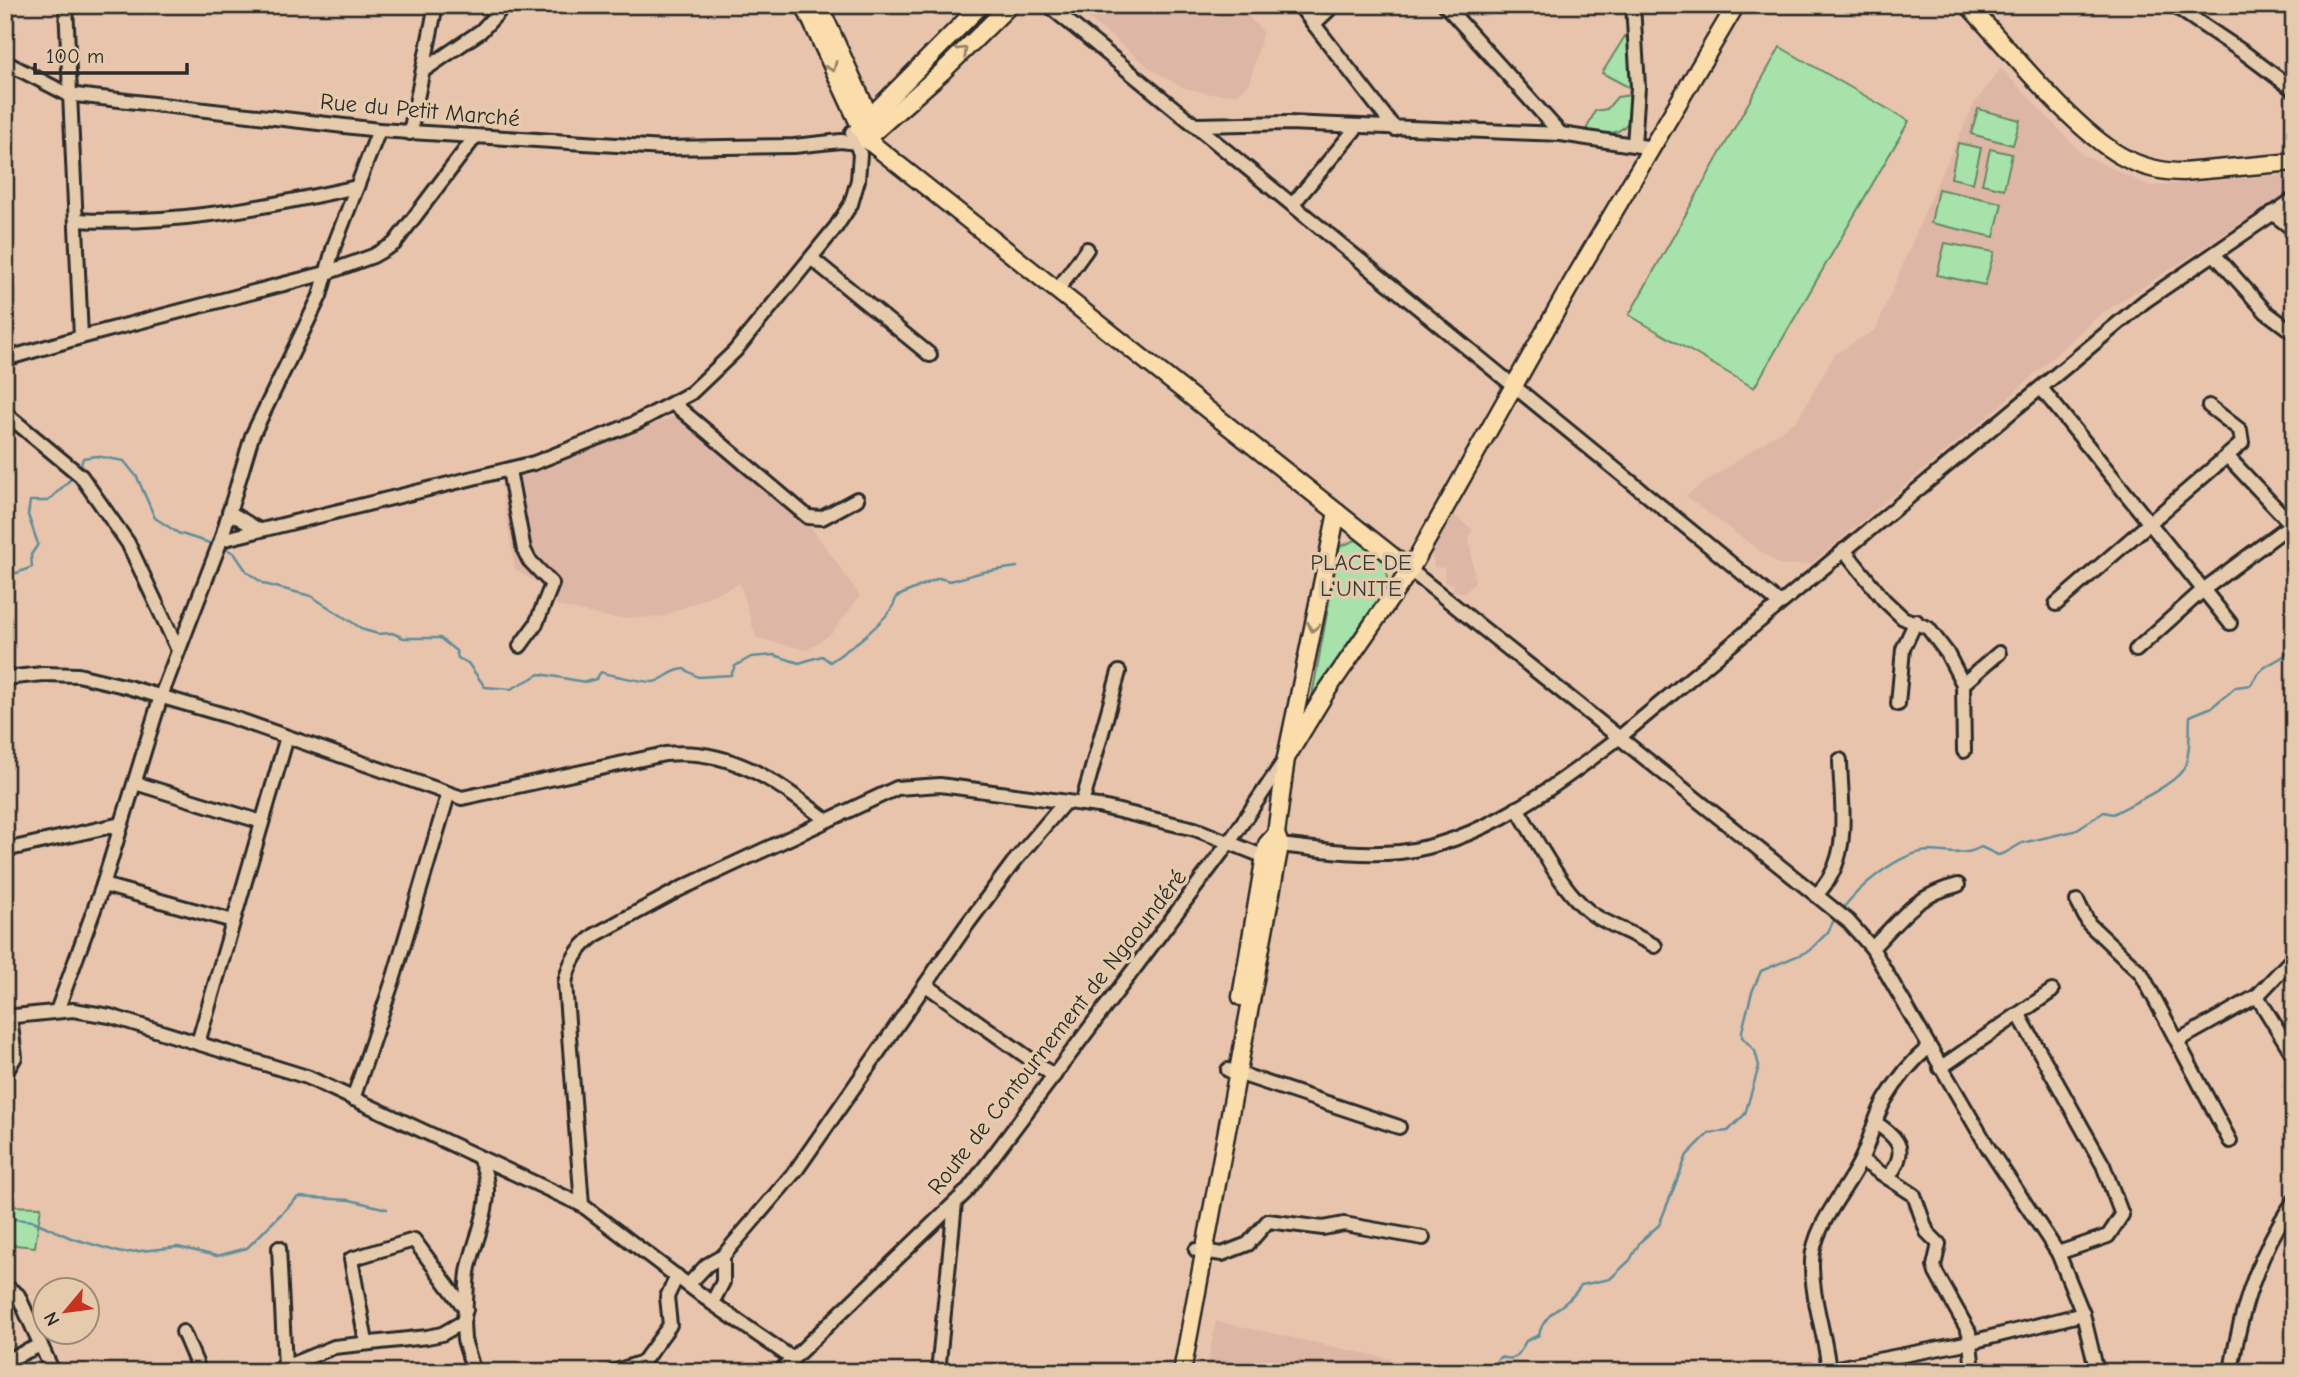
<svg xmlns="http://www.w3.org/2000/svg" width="2299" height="1377" font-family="'Comic Neue',sans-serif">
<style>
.built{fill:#deb6a5}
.green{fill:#a6e2a9;stroke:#68866a;stroke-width:2}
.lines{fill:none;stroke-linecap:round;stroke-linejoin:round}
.stream{stroke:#608e99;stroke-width:2.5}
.minor-casing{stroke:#2b2b2b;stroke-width:18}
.major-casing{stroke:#2b2b2b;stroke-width:21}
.minor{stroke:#e5cbac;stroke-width:12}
.major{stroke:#fbddab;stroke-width:16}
.oneway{stroke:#93846b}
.labels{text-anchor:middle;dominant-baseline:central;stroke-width:7;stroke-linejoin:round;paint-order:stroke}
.street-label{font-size:23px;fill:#2b2b2b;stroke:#e5cbac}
.park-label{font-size:23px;fill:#373d38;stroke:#e5cbac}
</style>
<rect width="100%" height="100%" fill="#e8c4ad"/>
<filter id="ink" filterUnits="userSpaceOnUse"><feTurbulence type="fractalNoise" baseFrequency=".0143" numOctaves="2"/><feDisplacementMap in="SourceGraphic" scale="14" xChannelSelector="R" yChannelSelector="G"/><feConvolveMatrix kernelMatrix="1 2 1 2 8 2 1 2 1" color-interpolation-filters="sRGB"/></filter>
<g filter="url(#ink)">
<g class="built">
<polygon points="1072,5 1238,5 1263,32 1249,84 1237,94 1210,94 1182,87 1154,71"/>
<polygon points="2001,68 2083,155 2150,186 2294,174 2294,189 2098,316 1994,411 1811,564 1781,566 1685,496 1797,420 1835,354 1876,329 1934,190 1974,104"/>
<polygon points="677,415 814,531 860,596 832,633 807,650 756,638 740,583 662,617 611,618 557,606 545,588 515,569 501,484"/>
<polygon points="1454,515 1473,530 1469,536 1475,582 1464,593 1453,590 1454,584 1444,582 1445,568 1434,567 1432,553"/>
<polygon points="1216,1321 1426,1367 1425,1372 1206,1372"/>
</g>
<g class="green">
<polygon points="1625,36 1629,42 1630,88 1602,73"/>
<polygon points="1780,47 1909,121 1754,388 1629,315"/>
<path d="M1631 95C1636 128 1617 140 1586 130L1595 111 1607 109 1617 97Z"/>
<polygon points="1978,109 2020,120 2013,145 1971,134"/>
<polygon points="1958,143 1981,148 1973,183 1951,178"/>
<polygon points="1990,149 2012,154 2004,189 1982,184"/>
<polygon points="1938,189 2002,203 1994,237 1931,223"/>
<polygon points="1945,243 1994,252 1985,285 1937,275"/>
<polygon points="1356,540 1388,563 1386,588 1312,696 1339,547"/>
<polygon points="5,1206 41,1207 35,1247 5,1244"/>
</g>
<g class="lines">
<g class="stream">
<polyline points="80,468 83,458 96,456 124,461 137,477 155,518 178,533 216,545"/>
<path d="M222 547 234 553 247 572 264 584 311 596 364 630 378 634 392 633 404 638H440L456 651 458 658 468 663 485 687 511 689 540 674 585 682 596 679 601 672C604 674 650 683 654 682 665 679 671 670 684 669L698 677 731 675 735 666 751 657 774 655 799 663 822 656 830 662C848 650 894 617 896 597L939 578 950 581 983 572 1017 567"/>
<polyline points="5,570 17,573 32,567 31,555 38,544 28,515 30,501 48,501 74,476"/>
<path d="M1841 911C1858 887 1898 853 1928 851 1946 851 1964 857 1981 847L1998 855 2005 853 2022 843 2074 831 2104 812 2113 814C2132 804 2171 786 2182 771 2191 759 2189 731 2190 716L2212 707 2236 687 2251 685C2264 658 2280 666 2294 645"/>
<polyline points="5,1218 33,1221 71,1238 122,1253 178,1247 217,1256 247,1248 298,1197 350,1200 387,1209"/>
<path d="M1487 1372 1500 1357C1518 1362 1518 1354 1526 1341L1539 1335C1544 1310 1569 1307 1581 1285L1610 1279 1630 1260 1640 1242 1659 1225 1687 1155 1709 1133 1728 1131 1745 1114 1759 1066 1755 1051 1742 1037V1031L1752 992 1761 971 1809 951 1828 932 1836 916"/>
</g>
<g class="minor-casing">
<g id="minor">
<polyline points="1048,5 1779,603"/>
<polyline points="1299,5 1395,129"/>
<polyline points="1445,5 1561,134"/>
<polyline points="1633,5 1638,87 1634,145"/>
<polyline points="2173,5 2246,54 2294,90"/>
<polyline points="1314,24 1334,5"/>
<polyline points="5,62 67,94 379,130 664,148 794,146 841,141 857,143 866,139"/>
<polyline points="424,70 481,31 505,5"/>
<polyline points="1197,125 1288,123 1561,134 1653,148"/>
<polyline points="410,133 436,5"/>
<polyline points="1293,204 1357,127"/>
<polyline points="2272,213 2294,230"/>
<path d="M76 220C173 225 262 208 357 187"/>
<polyline points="2214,254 2266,312 2294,333"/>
<polyline points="811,258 930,355"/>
<polyline points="1058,289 1087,249"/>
<polyline points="81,337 326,273 373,256 394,244 475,137"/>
<polyline points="5,359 81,337 66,5"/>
<polyline points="2041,388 2230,623"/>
<polyline points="673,403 808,517 822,518 857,499"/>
<polyline points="5,413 81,476 128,543 178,650"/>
<polyline points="2228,457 2291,524"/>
<polyline points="509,470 524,550 529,560 552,584 536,624 520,646"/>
<polyline points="229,512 259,530"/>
<polyline points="221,540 534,463 635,423 691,393 735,351 836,227 851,204 858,180 860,154 852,132"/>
<polyline points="1844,550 1884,600 1903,618 1928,628 1947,653 1963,684 1964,751"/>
<polyline points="1410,570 1816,895 1848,921 1872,948 1989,1149 2058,1253 2083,1314 2097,1372"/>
<polyline points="2056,604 2242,443 2240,430 2209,406"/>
<polyline points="2136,650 2203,590 2294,522"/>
<path d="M5 678 43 674 78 675 128 687 228 716 462 798 665 754C731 747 777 782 826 820"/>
<polyline points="1963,684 1999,653"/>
<polyline points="1898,704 1903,649 1916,621"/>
<polyline points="135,783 262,822"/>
<polyline points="1082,804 1119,672"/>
<path d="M1517 808C1537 840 1564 897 1597 917 1615 927 1636 935 1655 946"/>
<path d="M1272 844C1315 849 1357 856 1400 852 1481 843 1559 784 1621 736L2145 301 2294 199"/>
<polyline points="5,850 121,824"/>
<polyline points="103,885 233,921"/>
<path d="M1816 895C1853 859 1841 808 1840 760"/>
<polyline points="2077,901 2089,924 2141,973 2230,1141"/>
<path d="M1872 948C1902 918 1914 896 1958 885"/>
<polyline points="926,985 1054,1076"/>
<polyline points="2257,996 2294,957"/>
<polyline points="57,1011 103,885 161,696 221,540 252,436 320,296 334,246 379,130"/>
<polyline points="2019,1015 2103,1165 2122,1215 2108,1236 2058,1253"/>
<polyline points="5,1017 73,1010 110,1016 307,1077 582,1205 712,1303 793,1359"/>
<polyline points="2179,1040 2257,996 2294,1056"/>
<polyline points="198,1043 287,737"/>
<polyline points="1940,1068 2052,991"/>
<polyline points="1228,1070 1399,1127"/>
<polyline points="5,1074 15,1057 10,1017"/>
<polyline points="353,1099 394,977 448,795"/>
<path d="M1876 1123C1901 1140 1908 1151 1888 1178"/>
<polyline points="1861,1160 1914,1195 1927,1232 1939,1244 1934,1266 1936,1273 1969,1332 1973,1372"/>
<path d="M582 1205 565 983C569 962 578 948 595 935L680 889 897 788 940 785 1098 806 1195 829 1265 857"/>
<polyline points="279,1248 285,1366"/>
<polyline points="1196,1250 1222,1254 1248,1244 1268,1221 1323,1228 1344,1224 1423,1238"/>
<polyline points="688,1285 707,1265 723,1256 797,1169 966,926 1013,863 1065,802"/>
<polyline points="5,1286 18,1295 53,1372"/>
<polyline points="712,1303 723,1282 723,1256"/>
<polyline points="463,1322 464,1340 474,1372"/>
<polyline points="183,1332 200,1372"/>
<polyline points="366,1342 351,1259 414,1240 466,1310"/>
<polyline points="5,1361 41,1345"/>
<path d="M272 1372 334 1347 427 1337 442 1334 463 1322C468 1304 465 1285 469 1267 477 1232 498 1195 480 1160"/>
<polyline points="613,1372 643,1362 670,1325 667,1297 677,1276"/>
<polyline points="779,1372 967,1191 1228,844 1284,761"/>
<polyline points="938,1372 955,1203"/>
<polyline points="1816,1372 1971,1342 2083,1314"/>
<path d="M1829 1372C1826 1335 1811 1299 1812 1261 1813 1226 1846 1191 1861 1160 1870 1141 1874 1119 1885 1100 1897 1080 1911 1062 1929 1047"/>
<path d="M2231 1372C2240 1312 2259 1251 2294 1201"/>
</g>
</g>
<g class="major-casing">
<g id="major">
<polyline points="804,5 866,139 1410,570"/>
<polyline points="819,5 873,124"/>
<path d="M1968 5C2008 48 2072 128 2121 156 2141 167 2161 172 2183 172L2294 162"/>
<polyline points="859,128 981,5"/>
<polyline points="866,139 942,72 1010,5"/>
<polyline points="1286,758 1326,692 1410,570 1573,281 1736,5"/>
<polyline points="1241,997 1267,844 1276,834"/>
<polyline points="1182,1372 1280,845 1276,834 1286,758 1337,512"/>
</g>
</g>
<use href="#minor" class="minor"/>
<use href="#major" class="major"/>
</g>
<defs><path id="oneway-chevron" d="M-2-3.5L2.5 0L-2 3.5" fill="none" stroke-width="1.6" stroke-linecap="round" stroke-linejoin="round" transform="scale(1.75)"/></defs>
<g class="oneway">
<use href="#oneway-chevron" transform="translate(963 51) rotate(-45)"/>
<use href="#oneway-chevron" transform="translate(832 67) rotate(66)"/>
<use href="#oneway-chevron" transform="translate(1313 627) rotate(102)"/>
</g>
</g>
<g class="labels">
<g class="street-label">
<text transform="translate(420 110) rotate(5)">Rue du Petit Marché</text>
<text transform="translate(1057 1032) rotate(-52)">Route de Contournement de Ngaoundéré</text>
</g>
<g class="park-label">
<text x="1361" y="562">PLACE DE<tspan x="1361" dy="26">L'UNITE</tspan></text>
</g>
</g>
<rect width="2299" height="1377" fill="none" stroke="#e5cbac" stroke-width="28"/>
<rect x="14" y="14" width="2271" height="1349" fill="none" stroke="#2b2b2b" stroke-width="2.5" filter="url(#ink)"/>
<g transform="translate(66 1311) rotate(241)"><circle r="33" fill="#e5cbac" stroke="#9b8b78" stroke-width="2"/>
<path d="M0-5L12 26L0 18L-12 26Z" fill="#c8321e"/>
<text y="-10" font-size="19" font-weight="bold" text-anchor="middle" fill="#2b2b2b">N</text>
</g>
<path d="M35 63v10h152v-10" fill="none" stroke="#2b2b2b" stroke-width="3.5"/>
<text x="46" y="63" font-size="21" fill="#2b2b2b" stroke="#e5cbac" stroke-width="5" paint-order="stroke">100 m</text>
</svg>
